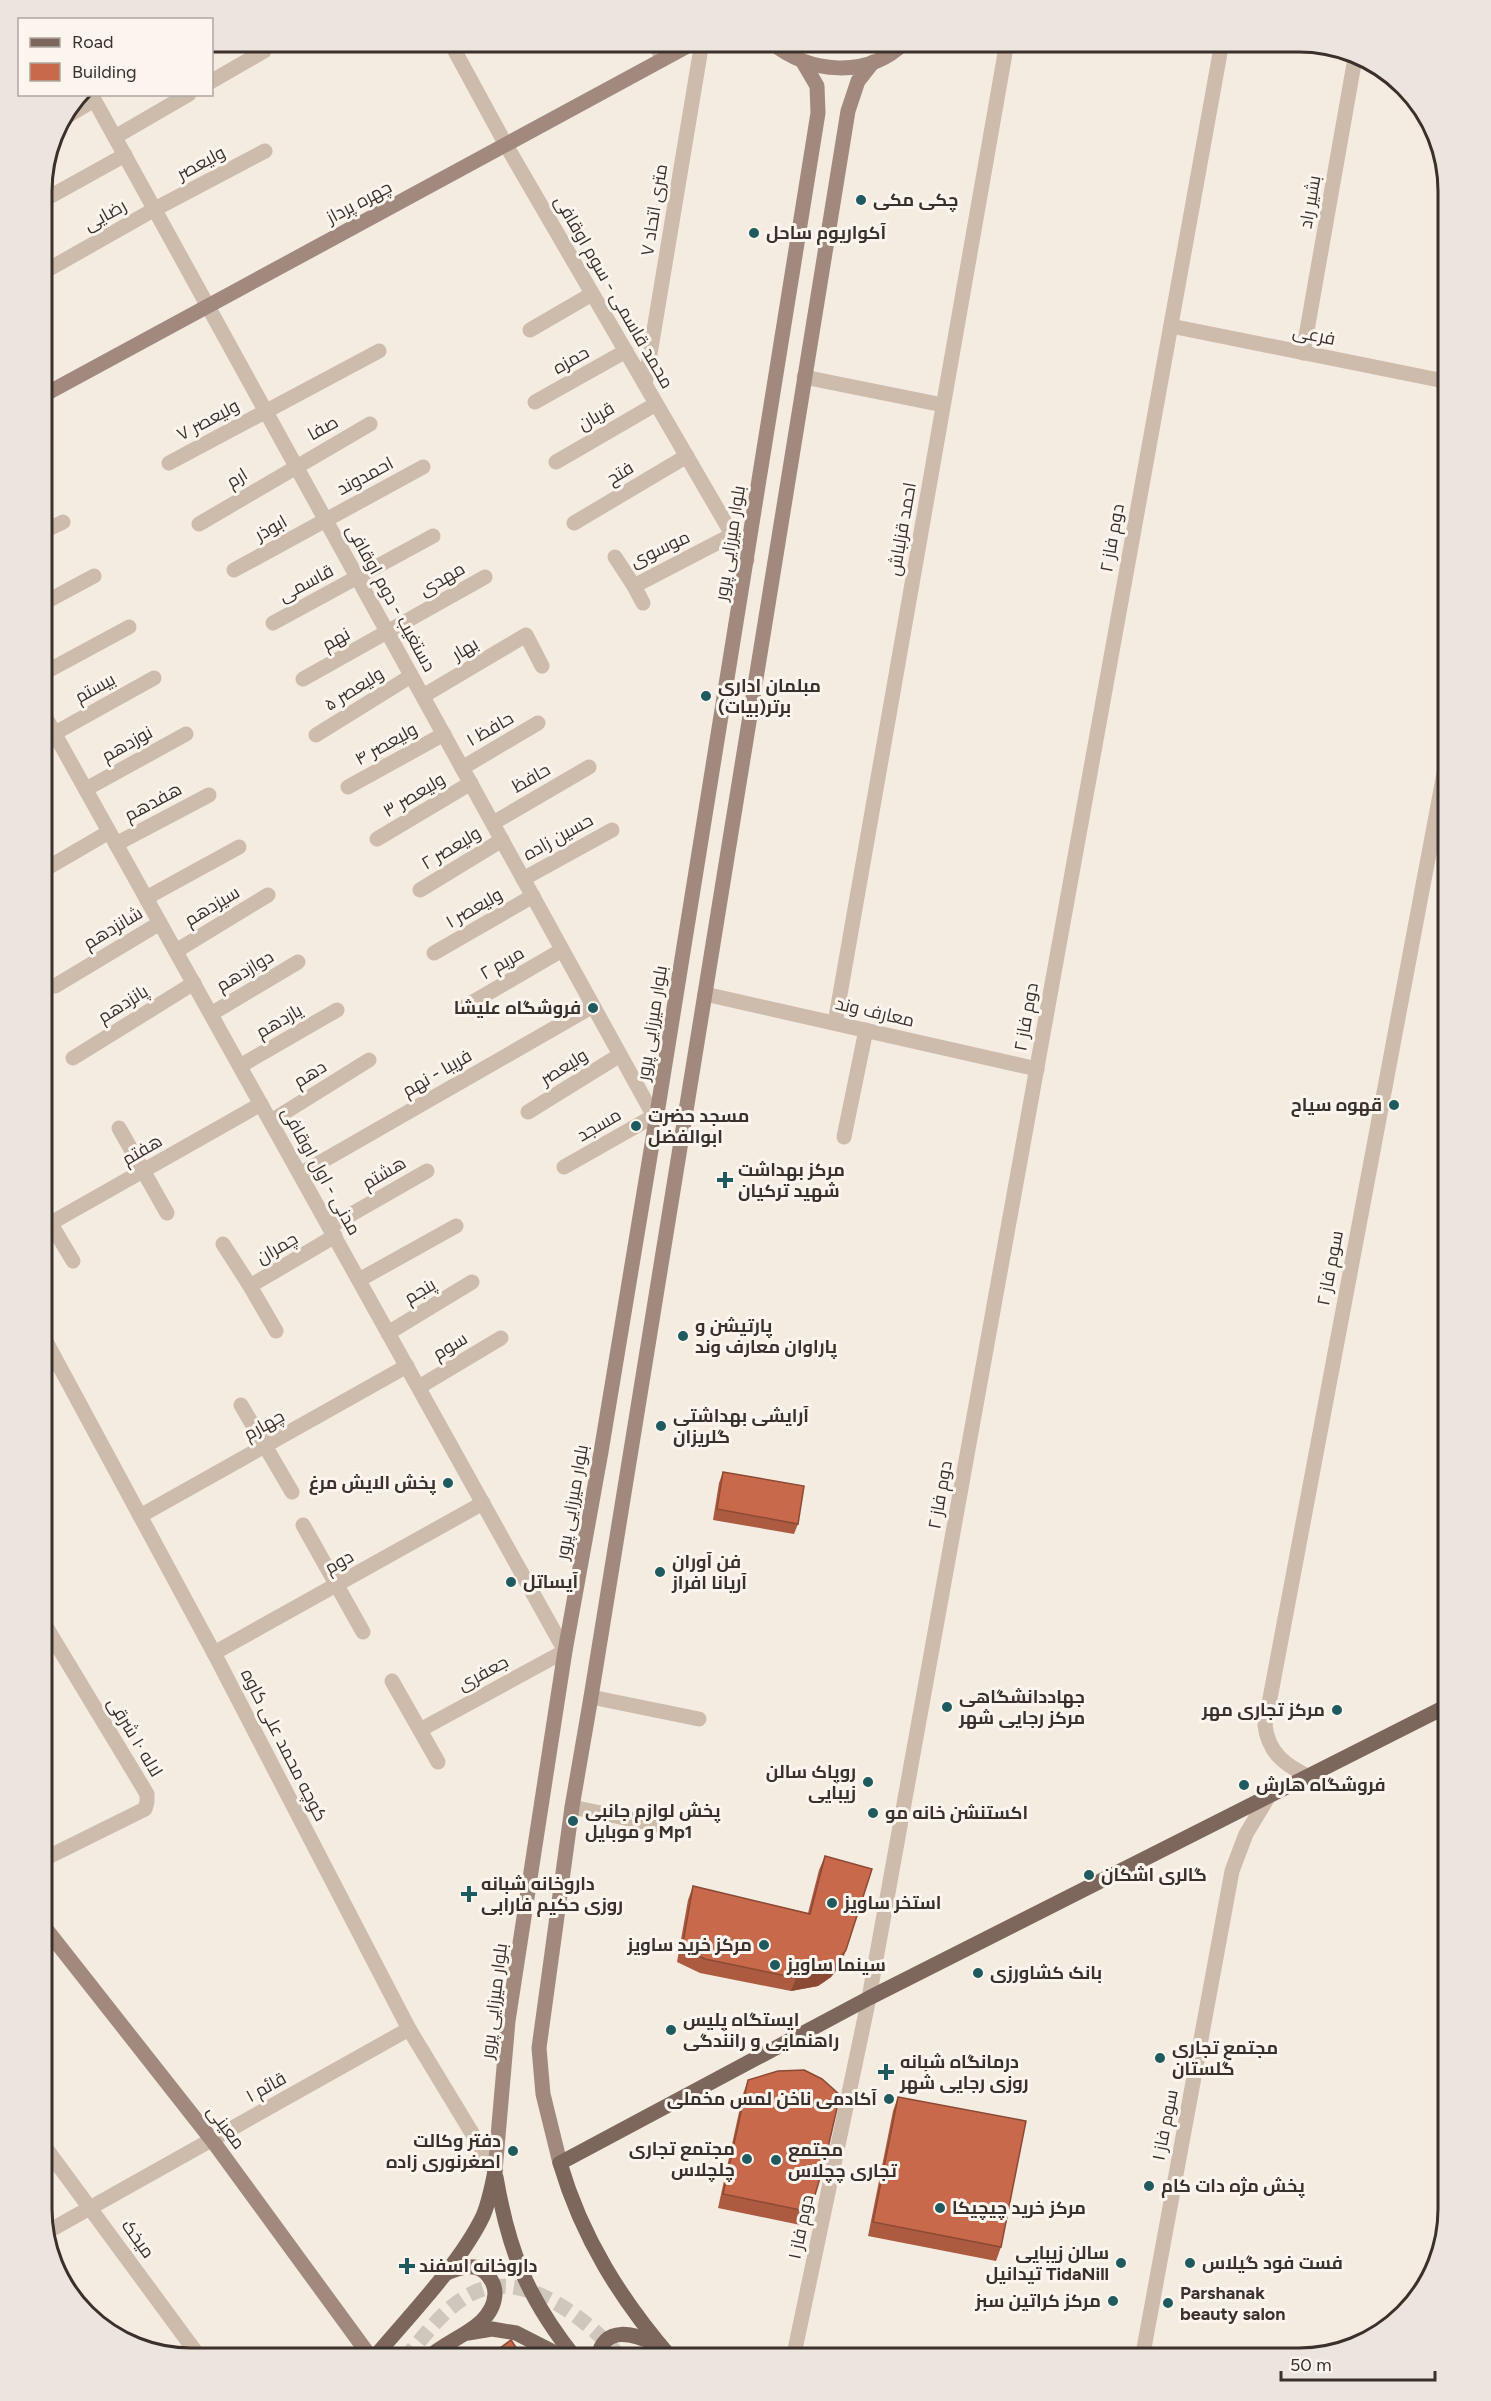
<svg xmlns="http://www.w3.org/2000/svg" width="1491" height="2401" font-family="Figtree,Cairo,sans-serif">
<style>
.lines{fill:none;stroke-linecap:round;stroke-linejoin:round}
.primary-tunnel{stroke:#cfc6bd;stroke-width:15;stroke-dasharray:15 8;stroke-linecap:butt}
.street{stroke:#cdbbac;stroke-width:15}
.secondary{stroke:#a18a7d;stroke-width:15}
.primary{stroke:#7d675c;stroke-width:15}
.wall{fill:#ac5a40}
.shaded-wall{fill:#8c4a34}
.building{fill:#c8694b;stroke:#8c4a34;stroke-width:1.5}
.poi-dot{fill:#1f5a5e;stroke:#fbf5ee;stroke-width:2}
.labels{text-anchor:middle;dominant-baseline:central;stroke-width:6;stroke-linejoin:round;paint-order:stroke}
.street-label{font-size:18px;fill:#3b302b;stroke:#fbf5ee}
.poi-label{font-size:18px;font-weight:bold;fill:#3b302b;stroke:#fbf5ee;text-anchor:start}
.rim{fill:none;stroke:#3b302b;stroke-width:3}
</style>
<rect width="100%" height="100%" fill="#f4ebe1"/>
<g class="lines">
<path class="primary-tunnel" d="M404 2359C424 2337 445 2306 473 2293 524 2267 591 2322 622 2359"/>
<g class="street">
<polyline points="450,42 506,145 747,560"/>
<polyline points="654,42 663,59"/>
<polyline points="212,81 264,51"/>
<polyline points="91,94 656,1120"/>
<polyline points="64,118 94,100"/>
<polyline points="115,137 189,94"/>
<polyline points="42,201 125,155"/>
<polyline points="42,273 155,209 265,151"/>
<polyline points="1171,326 1449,382"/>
<polyline points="530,330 592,294"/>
<polyline points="1303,353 1355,58"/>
<polyline points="804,377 943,405"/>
<polyline points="645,384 702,42"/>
<polyline points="535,402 626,351"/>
<polyline points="556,462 656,404"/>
<polyline points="169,463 379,351"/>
<polyline points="574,523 687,456"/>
<polyline points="199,524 370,424"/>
<polyline points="42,532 63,522"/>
<polyline points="615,557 634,586 732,535"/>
<polyline points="234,570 423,467"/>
<polyline points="634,586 643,603"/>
<polyline points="42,604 94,576"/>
<polyline points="273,623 433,536"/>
<polyline points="42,674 129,627"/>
<polyline points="303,679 485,577"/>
<polyline points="423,696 526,635 542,666"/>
<polyline points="42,711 565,1651 420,1730"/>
<polyline points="55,733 154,678"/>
<polyline points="316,735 411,676"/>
<polyline points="462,768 538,723"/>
<polyline points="348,787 444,734"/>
<polyline points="86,789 186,734"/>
<polyline points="493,823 589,767"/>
<polyline points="377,839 471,783"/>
<polyline points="116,844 209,795"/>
<polyline points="42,871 109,832"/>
<polyline points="523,879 612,830"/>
<polyline points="420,890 502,840"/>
<polyline points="146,898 239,847"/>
<polyline points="176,951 268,895"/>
<polyline points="434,953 533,896"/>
<polyline points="55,986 160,923"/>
<polyline points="705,994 1037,1069"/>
<polyline points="461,1009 562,950"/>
<polyline points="211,1014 298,962"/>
<polyline points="835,1023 1007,42"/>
<polyline points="73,1058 194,983"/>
<polyline points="240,1066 337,1010"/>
<polyline points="528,1112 620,1055"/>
<polyline points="271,1121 369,1060"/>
<polyline points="119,1128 167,1213"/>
<polyline points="844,1137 866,1030"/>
<polyline points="564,1167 654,1116"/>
<polyline points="300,1174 593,1006"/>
<polyline points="42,1209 73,1261"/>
<polyline points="329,1227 427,1171"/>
<polyline points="42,1228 261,1104"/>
<polyline points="223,1244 250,1286 335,1236"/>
<polyline points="359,1280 456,1226"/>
<polyline points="250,1286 276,1331"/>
<polyline points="388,1333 472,1282"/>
<polyline points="42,1334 214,1653 409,2029 495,2171"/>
<polyline points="419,1387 501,1338"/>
<polyline points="241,1405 292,1492"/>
<polyline points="140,1516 407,1366"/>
<polyline points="303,1525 363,1632"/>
<polyline points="214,1653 483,1503"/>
<polyline points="392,1681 438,1762"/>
<polyline points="591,1697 699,1719"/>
<path d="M1310 1777C1286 1766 1268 1753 1265 1725L1449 747"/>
<polyline points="572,1807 658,1825"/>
<polyline points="42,1860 145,1809 147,1802 147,1794 42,1620"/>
<polyline points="42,2143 201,2359"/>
<polyline points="47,2232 409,2029"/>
<polyline points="793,2359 869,1998 1222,42"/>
<polyline points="1142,2359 1232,1871 1246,1834 1267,1799"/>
</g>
<g class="secondary">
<path d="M771 42C809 74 868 79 905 42"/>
<polyline points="42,396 695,42"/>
<polyline points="42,1924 212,2140 372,2359"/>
<polyline points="560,2163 543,2094 539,2048 572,1807 591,1697 848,111 858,81 873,62"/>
<polyline points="495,2171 508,2021 565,1651 601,1452 656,1120 818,113 817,86 803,62"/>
</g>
<g class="primary">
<path d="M496 2177C509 2253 528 2299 576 2359"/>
<polyline points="468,2333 492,2329 516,2333 567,2359"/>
<path d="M373 2359C408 2317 460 2264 483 2216 489 2202 492 2186 495 2171"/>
<path d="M427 2359C447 2338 493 2329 495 2294 495 2287 493 2282 489 2277 478 2260 459 2268 444 2274"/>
<path d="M597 2359C605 2322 635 2335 660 2345"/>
<path d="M672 2359C621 2300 582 2238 560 2163L869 1998 1449 1705"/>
</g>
</g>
<g class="wall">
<polygon points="723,1472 798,1524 794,1534 713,1520 719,1483"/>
<polygon points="825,1856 841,1964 831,1977 818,1986 791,1991 700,1973 677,1962 688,1900 693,1886 808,1913 819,1870"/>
<polygon points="748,2080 810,2212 805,2226 718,2208 743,2094"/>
<polygon points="898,2097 1001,2247 996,2261 868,2236 893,2111"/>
</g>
<polygon class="shaded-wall" points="846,1950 841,1964 831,1977 818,1986 791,1991 796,1978"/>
<g class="building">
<polygon points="723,1472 804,1486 798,1524 717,1509"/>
<polygon points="825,1856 872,1869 846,1950 836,1963 823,1972 796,1978 705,1959 682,1948 693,1886 810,1914"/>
<polygon points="804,2070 822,2079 840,2095 825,2161 810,2212 723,2194 748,2080 778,2071"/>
<polygon points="898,2097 1026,2121 1001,2247 873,2222"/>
<polygon points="511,2340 524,2359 485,2359"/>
</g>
<g class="poi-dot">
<circle cx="861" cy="200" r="6"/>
<circle cx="754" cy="233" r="6"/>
<circle cx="706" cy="696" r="6"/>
<circle cx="593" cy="1008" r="6"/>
<circle cx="1394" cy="1105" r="6"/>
<circle cx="636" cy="1126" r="6"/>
<path d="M722 1171h6v6h6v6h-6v6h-6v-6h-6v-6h6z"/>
<circle cx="683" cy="1336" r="6"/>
<circle cx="661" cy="1426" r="6"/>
<circle cx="448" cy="1483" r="6"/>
<circle cx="660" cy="1572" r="6"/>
<circle cx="511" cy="1582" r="6"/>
<circle cx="947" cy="1707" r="6"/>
<circle cx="1337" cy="1710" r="6"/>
<circle cx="868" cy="1782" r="6"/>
<circle cx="1244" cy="1785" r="6"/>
<circle cx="873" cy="1813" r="6"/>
<circle cx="573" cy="1821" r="6"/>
<circle cx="1089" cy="1875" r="6"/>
<path d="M466 1885h6v6h6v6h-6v6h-6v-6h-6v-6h6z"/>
<circle cx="832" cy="1903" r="6"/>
<circle cx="764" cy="1945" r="6"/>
<circle cx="775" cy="1965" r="6"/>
<circle cx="978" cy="1973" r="6"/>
<circle cx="671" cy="2030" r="6"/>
<circle cx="1160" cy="2058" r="6"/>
<path d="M883 2063h6v6h6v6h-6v6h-6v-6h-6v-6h6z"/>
<circle cx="889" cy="2099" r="6"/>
<circle cx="513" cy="2151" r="6"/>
<circle cx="747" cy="2159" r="6"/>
<circle cx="776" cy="2160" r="6"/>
<circle cx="1149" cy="2186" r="6"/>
<circle cx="940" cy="2208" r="6"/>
<circle cx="1121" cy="2263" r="6"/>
<circle cx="1190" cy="2263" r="6"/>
<path d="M404 2257h6v6h6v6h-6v6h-6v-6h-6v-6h6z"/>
<circle cx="1113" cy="2301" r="6"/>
<circle cx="1168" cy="2303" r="6"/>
</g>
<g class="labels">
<g class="street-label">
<text transform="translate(201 163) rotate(-28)">ولیعصر</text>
<text transform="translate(359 202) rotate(-28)">چهره پرداز</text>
<text transform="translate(1310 202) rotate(-80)">بشیر راد</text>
<text transform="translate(654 210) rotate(-81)">۷ متری اتحاد</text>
<text transform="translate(105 215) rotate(-29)">رضایی</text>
<text transform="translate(614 292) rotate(60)">محمد قاسمی - سوم اوقافی</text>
<text transform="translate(1314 335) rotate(11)">فرعی</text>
<text transform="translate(571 360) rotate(-29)">حمزه</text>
<text transform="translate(596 416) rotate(-30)">قربان</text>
<text transform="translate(208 420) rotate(-28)">ولیعصر ۷</text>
<text transform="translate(323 428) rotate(-29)">صفا</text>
<text transform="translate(620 473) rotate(-31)">فتح</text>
<text transform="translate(365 476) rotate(-28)">احمدوند</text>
<text transform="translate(237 478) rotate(-31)">ارم</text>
<text transform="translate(271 528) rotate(-29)">ابوذر</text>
<text transform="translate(902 529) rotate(-80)">احمد قزلباش</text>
<text transform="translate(1112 538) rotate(-80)">دوم فاز ۲</text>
<text transform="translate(730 543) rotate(-81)">بلوار میرزایی پرور</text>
<text transform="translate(660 549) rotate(-25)">موسوی</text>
<text transform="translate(442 579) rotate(-30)">مهدی</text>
<text transform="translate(306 583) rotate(-28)">قاسمی</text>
<text transform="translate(391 598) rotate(61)">دستغیب - دوم اوقافی</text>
<text transform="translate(336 639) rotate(-29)">نهم</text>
<text transform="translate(465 649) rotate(-31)">بهار</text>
<text transform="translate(95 688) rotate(-29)">بیستم</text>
<text transform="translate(354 689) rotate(-32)">ولیعصر ۵</text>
<text transform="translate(490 729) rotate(-30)">حافظ ۱</text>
<text transform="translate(127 744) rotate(-29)">نوزدهم</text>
<text transform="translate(386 744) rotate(-29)">ولیعصر ۴</text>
<text transform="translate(531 778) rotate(-30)">حافظ</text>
<text transform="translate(414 795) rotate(-31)">ولیعصر ۳</text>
<text transform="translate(153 802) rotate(-28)">هفدهم</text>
<text transform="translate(558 837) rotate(-29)">حسین زاده</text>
<text transform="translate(451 848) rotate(-31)">ولیعصر ۲</text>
<text transform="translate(212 906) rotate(-31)">سیزدهم</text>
<text transform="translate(474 908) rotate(-30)">ولیعصر ۱</text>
<text transform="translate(113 928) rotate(-31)">شانزدهم</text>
<text transform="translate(502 963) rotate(-30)">مریم ۲</text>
<text transform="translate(245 971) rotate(-31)">دوازدهم</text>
<text transform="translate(123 1004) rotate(-32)">پانزدهم</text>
<text transform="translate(875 1012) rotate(13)">معارف وند</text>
<text transform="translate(1026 1017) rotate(-80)">دوم فاز ۲</text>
<text transform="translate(279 1021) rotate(-30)">یازدهم</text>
<text transform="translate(652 1023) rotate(-81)">بلوار میرزایی پرور</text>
<text transform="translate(564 1067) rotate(-32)">ولیعصر</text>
<text transform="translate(437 1073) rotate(-30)">فریبا - نهم</text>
<text transform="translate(310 1074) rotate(-32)">دهم</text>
<text transform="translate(599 1125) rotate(-30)">مسجد</text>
<text transform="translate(142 1150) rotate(-30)">هفتم</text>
<text transform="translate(321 1171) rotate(61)">مدنی - اول اوقافی</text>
<text transform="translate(384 1173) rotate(-30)">هشتم</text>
<text transform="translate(277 1248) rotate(-30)">چمران</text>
<text transform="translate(1330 1268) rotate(-79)">سوم فاز ۲</text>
<text transform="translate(420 1291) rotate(-31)">پنجم</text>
<text transform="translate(450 1346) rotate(-31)">سوم</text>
<text transform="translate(264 1425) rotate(-29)">چهارم</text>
<text transform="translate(940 1495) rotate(-80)">دوم فاز ۲</text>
<text transform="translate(572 1502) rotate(-80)">بلوار میرزایی پرور</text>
<text transform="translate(339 1562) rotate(-29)">دوم</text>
<text transform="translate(483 1673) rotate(-28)">جعفری</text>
<text transform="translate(135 1737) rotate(59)">لاله ۱۰ شرقی</text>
<text transform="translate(284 1745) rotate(63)">کوچه محمد علی کاوه</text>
<text transform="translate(494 2001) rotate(-83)">بلوار میرزایی پرور</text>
<text transform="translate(266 2087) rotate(-29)">قائم ۱</text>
<text transform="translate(1165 2125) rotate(-79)">سوم فاز ۱</text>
<text transform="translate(226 2127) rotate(53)">معینی</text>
<text transform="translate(801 2227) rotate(-78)">دوم فاز ۱</text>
<text transform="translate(138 2239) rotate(54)">میخک</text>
</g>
<g class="poi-label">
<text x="873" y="200">چکی مکی</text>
<text x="766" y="233">آکواریوم ساحل</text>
<text x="718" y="686">مبلمان اداری<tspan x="718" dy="21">برتر(بیات)</tspan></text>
<text x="581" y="1008" text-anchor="end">فروشگاه علیشا</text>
<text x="1382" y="1105" text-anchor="end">قهوه سیاح</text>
<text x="648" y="1116">مسجد حضرت<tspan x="648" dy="21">ابوالفضل</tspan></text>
<text x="738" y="1170">مرکز بهداشت<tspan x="738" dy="21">شهید ترکیان</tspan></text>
<text x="695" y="1326">پارتیشن و<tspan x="695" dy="21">پاراوان معارف وند</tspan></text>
<text x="673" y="1416">آرایشی بهداشتی<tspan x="673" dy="21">گلریزان</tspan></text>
<text x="436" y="1483" text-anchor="end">پخش الایش مرغ</text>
<text x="672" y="1562">فن آوران<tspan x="672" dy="21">آریانا افراز</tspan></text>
<text x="523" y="1582">آیساتل</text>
<text x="959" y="1697">جهاددانشگاهی<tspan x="959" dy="21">مرکز رجایی شهر</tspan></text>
<text x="1325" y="1710" text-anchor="end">مرکز تجاری مهر</text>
<text x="856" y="1772" text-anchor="end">روپاک سالن<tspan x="856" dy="21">زیبایی</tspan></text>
<text x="1256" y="1785">فروشگاه هارش</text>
<text x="585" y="1811">پخش لوازم جانبی<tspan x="585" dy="21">و موبایل Mp1</tspan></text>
<text x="885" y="1813">اکستنشن خانه مو</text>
<text x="1101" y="1875">گالری اشکان</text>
<text x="481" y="1884">داروخانه شبانه<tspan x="481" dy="21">روزی حکیم فارابی</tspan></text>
<text x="844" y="1903">استخر ساویز</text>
<text x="752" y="1945" text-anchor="end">مرکز خرید ساویز</text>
<text x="787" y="1965">سینما ساویز</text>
<text x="990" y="1973">بانک کشاورزی</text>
<text x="683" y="2020">ایستگاه پلیس<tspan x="683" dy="21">راهنمایی و رانندگی</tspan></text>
<text x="1172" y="2048">مجتمع تجاری<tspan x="1172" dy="21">گلستان</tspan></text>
<text x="900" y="2062">درمانگاه شبانه<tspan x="900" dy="21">روزی رجایی شهر</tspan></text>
<text x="877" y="2099" text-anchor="end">آکادمی ناخن لمس مخملی</text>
<text x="501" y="2141" text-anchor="end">دفتر وکالت<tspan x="501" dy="21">اصغرنوری زاده</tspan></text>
<text x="735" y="2149" text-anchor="end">مجتمع تجاری<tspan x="735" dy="21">چلچلاس</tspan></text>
<text x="788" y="2150">مجتمع<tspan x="788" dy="21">تجاری چچلاس</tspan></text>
<text x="1161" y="2186">پخش مژه دات کام</text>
<text x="952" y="2208">مرکز خرید چیچیکا</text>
<text x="1109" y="2253" text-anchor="end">سالن زیبایی<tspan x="1109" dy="21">تیدانیل TidaNill</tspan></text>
<text x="1202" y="2263">فست فود گیلاس</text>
<text x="419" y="2266">داروخانه اسفند</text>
<text x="1180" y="2293">Parshanak<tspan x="1180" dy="21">beauty salon</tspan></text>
<text x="1101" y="2301" text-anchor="end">مرکز کراتین سبز</text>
</g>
</g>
<path d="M0 0H1491V2401H0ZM191 52H1299A139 139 0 0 1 1438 191V2209A139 139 0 0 1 1299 2348H191A139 139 0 0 1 52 2209V191A139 139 0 0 1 191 52Z" fill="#ece5de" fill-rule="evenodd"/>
<path class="rim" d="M191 52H1299A139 139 0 0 1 1438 191V2209A139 139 0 0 1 1299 2348H191A139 139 0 0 1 52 2209V191A139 139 0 0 1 191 52Z"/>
<rect x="18" y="18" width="195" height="78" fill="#fbf5ee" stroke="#aea6a0" stroke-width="1.5"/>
<rect x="30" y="38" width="30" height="9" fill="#7d675c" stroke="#aea6a0" stroke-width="1.5"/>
<text x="72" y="48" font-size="18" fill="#3b302b">Road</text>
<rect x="30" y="63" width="30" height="18" fill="#c8694b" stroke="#aea6a0" stroke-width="1.5"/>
<text x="72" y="78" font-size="18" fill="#3b302b">Building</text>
<path d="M1281 2371v9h154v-9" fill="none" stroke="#3b302b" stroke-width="3"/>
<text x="1290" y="2371" font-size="18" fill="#3b302b" stroke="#fbf5ee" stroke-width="4.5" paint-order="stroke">50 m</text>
</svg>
